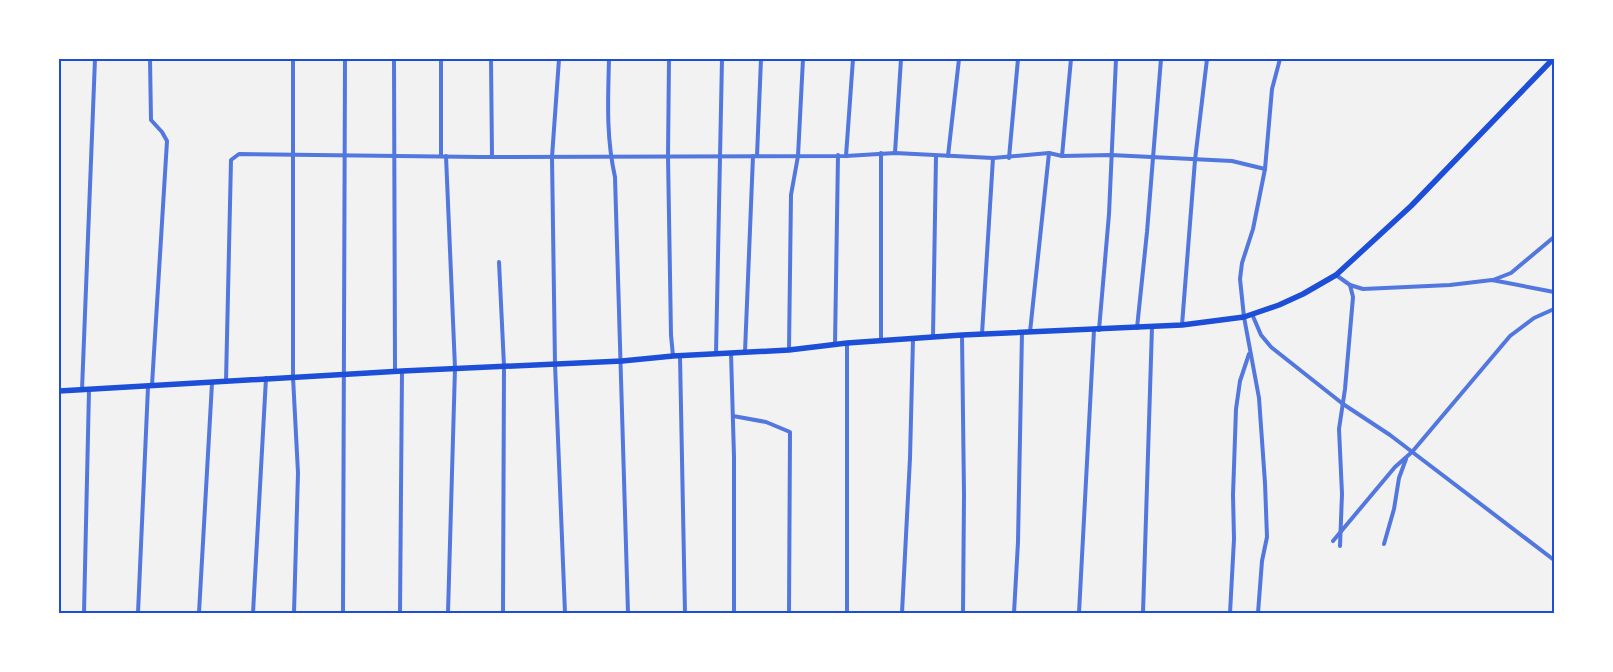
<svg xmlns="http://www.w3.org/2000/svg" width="1613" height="672" font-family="'Source Sans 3',sans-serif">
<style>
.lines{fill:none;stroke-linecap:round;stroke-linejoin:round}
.minor{stroke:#5277de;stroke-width:4}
.primary{stroke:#1d4ed8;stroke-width:5.5}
.neatline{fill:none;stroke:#1d4ed8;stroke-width:2}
</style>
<rect width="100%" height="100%" fill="#f2f2f2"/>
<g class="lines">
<g class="minor">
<polyline points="150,59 151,120 162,132 167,141 152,385"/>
<polyline points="293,59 293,377 298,473 294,613"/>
<polyline points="394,59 395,371"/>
<polyline points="441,59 441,156"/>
<polyline points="491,59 492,157"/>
<polyline points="559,59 552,157 555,364 565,613"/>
<path d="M609 59C608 100 606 137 615 177L628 613"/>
<polyline points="669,59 668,156 671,335 673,356"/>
<polyline points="881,153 881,341"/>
<polyline points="895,153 901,59"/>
<polyline points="446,156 455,368 448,613"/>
<polyline points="757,156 761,59"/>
<polyline points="846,156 853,59"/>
<polyline points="948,156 959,59"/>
<polyline points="1062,156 1071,59"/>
<polyline points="1009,158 1018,59"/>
<polyline points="499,262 504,366 503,613"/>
<polyline points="1336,275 1350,285 1363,289 1450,285 1492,280 1554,292"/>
<polyline points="1493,280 1511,273 1554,237"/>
<polyline points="1252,314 1261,335 1271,347 1343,404 1390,435 1554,560"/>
<polyline points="1182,325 1195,160 1207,59"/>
<polyline points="1137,328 1147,232 1161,59"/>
<polyline points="1099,330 1109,214 1116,59"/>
<polyline points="1030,332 1049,153"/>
<polyline points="982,334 993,158"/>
<polyline points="962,335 964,495 963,613"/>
<polyline points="933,337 936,156"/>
<polyline points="847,343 847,613"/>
<polyline points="835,345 838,155"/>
<polyline points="789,350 791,195 798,156 803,59"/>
<polyline points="745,352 753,156"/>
<polyline points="731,353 734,457 734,613"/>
<polyline points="716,354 722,59"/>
<polyline points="680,356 685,613"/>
<polyline points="226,382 231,160 239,154 480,157 846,156 895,153 993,158 1049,153 1062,156 1111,155 1232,161 1265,169"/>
<polyline points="82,390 95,59"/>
<polyline points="733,416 766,422 790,432 789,613"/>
<polyline points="1333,541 1395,467 1412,452 1510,336 1534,318 1554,309"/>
<polyline points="1384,544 1394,509 1399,478 1406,459"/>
<polyline points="1340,546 1342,494 1339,429 1345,389 1353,297 1350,285"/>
<polyline points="84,613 89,390"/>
<polyline points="138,613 148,387"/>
<polyline points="199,613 212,383"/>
<polyline points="253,613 266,378"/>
<polyline points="343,613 345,59"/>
<polyline points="400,613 402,371"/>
<polyline points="902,613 910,458 913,339"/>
<polyline points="1014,613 1018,542 1022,332"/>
<polyline points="1079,613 1094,330"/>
<polyline points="1143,613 1152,327"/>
<polyline points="1230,613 1234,539 1233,495 1236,409 1240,381 1249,354"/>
<polyline points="1258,613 1262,561 1267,537 1265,483 1259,398 1244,317 1240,279 1242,263 1253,229 1265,169 1272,89 1280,59"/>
</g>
<polyline class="primary" points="59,391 402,371 622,361 673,356 789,350 847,343 962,335 1182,325 1244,317 1279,305 1303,294 1336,275 1411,206 1553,59"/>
</g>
<rect width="1613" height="672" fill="none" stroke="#ffffff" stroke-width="120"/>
<rect x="60" y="60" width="1493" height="552" class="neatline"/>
</svg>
